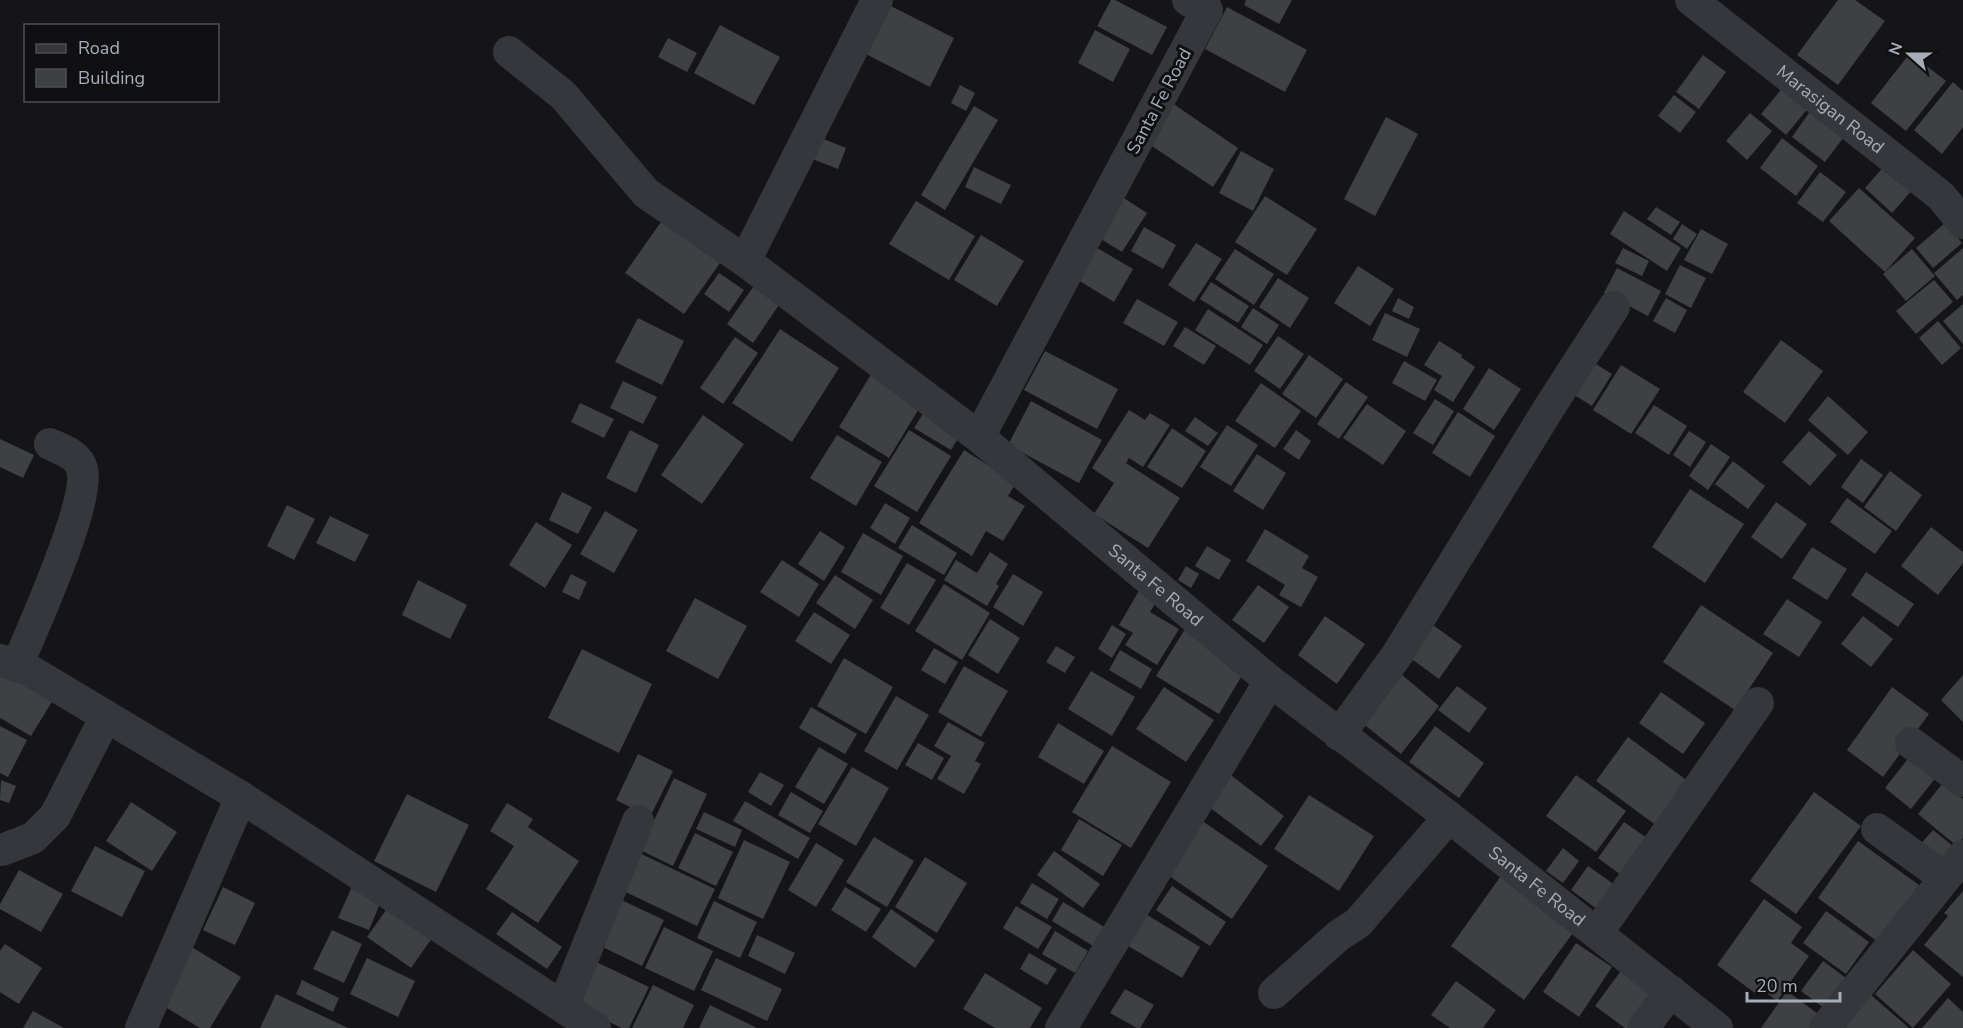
<svg xmlns="http://www.w3.org/2000/svg" width="1963" height="1028" font-family="'Nunito Sans',sans-serif">
<style>
.building{fill:#3f4044}
.lines{fill:none;stroke-linecap:round;stroke-linejoin:round}
.minor{stroke:#35373c;stroke-width:32}
.labels{text-anchor:middle;dominant-baseline:central;stroke-width:6;stroke-linejoin:round;paint-order:stroke}
.street-label{font-size:18px;fill:#a6adb8;stroke:#101012}
</style>
<rect width="100%" height="100%" fill="#151517"/>
<g class="building">
<polygon points="1111,0 1115,0 1167,27 1152,55 1097,26"/>
<polygon points="1246,0 1292,0 1279,24 1244,5"/>
<polygon points="1838,0 1855,0 1885,21 1838,85 1797,55"/>
<polygon points="883,2 954,38 930,87 858,50"/>
<polygon points="1227,7 1307,50 1285,92 1205,49"/>
<polygon points="720,25 780,57 754,105 694,73"/>
<polygon points="1095,30 1130,49 1113,82 1078,63"/>
<polygon points="668,38 697,53 687,72 658,57"/>
<polygon points="1910,53 1946,81 1906,131 1871,103"/>
<polygon points="1703,55 1726,72 1699,109 1676,92"/>
<polygon points="1789,80 1814,101 1786,135 1761,114"/>
<polygon points="1953,82 1963,91 1963,127 1942,154 1914,130"/>
<polygon points="960,85 975,93 966,111 951,103"/>
<polygon points="1674,95 1696,112 1680,133 1658,116"/>
<polygon points="1172,103 1238,148 1213,187 1146,142"/>
<polygon points="1816,103 1850,129 1825,162 1792,137"/>
<polygon points="974,106 998,120 945,210 921,195"/>
<polygon points="1750,113 1772,131 1747,160 1726,141"/>
<polygon points="1386,117 1418,134 1375,216 1344,199"/>
<polygon points="811,134 846,148 838,169 802,155"/>
<polygon points="1782,138 1818,166 1796,196 1760,168"/>
<polygon points="1241,151 1274,169 1253,211 1219,193"/>
<polygon points="1887,163 1914,188 1892,213 1865,188"/>
<polygon points="974,167 1011,185 1001,204 965,187"/>
<polygon points="1820,172 1846,192 1823,222 1797,203"/>
<polygon points="1859,188 1915,238 1885,272 1829,221"/>
<polygon points="1116,193 1147,213 1122,252 1091,233"/>
<polygon points="1265,196 1317,229 1287,275 1235,242"/>
<polygon points="916,201 975,236 949,280 889,244"/>
<polygon points="1656,207 1680,222 1671,235 1647,219"/>
<polygon points="1624,211 1681,248 1667,271 1610,234"/>
<polygon points="661,222 720,263 684,314 625,273"/>
<polygon points="1945,223 1962,243 1933,268 1916,248"/>
<polygon points="1682,224 1697,234 1687,249 1673,239"/>
<polygon points="1144,227 1176,245 1163,269 1131,251"/>
<polygon points="1701,229 1728,244 1712,274 1684,260"/>
<polygon points="981,235 1024,261 997,306 954,280"/>
<polygon points="1196,243 1222,259 1194,302 1168,285"/>
<polygon points="1092,245 1133,269 1114,302 1073,277"/>
<polygon points="1623,248 1649,261 1642,276 1615,263"/>
<polygon points="1963,248 1963,295 1957,300 1934,273"/>
<polygon points="1235,249 1274,274 1254,305 1215,279"/>
<polygon points="1912,249 1935,276 1906,301 1883,274"/>
<polygon points="1680,265 1706,278 1691,308 1665,294"/>
<polygon points="1358,266 1394,289 1370,326 1334,303"/>
<polygon points="1617,268 1661,291 1648,316 1604,293"/>
<polygon points="719,273 744,290 729,312 704,294"/>
<polygon points="1278,278 1309,298 1290,328 1259,307"/>
<polygon points="1934,280 1953,302 1916,334 1896,311"/>
<polygon points="1211,282 1249,306 1238,323 1200,299"/>
<polygon points="756,283 781,302 753,343 727,324"/>
<polygon points="1398,298 1414,307 1409,319 1392,311"/>
<polygon points="1666,298 1687,310 1675,333 1653,321"/>
<polygon points="1137,299 1178,322 1164,346 1123,323"/>
<polygon points="1963,304 1963,344 1943,321"/>
<polygon points="1253,308 1279,325 1267,344 1241,327"/>
<polygon points="1208,309 1263,345 1250,365 1195,330"/>
<polygon points="1385,313 1420,329 1407,357 1372,340"/>
<polygon points="638,318 684,341 662,385 615,362"/>
<polygon points="1938,321 1961,348 1942,365 1919,338"/>
<polygon points="1185,327 1216,346 1204,365 1173,346"/>
<polygon points="780,329 839,368 792,442 732,403"/>
<polygon points="1278,336 1304,354 1280,389 1254,371"/>
<polygon points="735,337 758,353 723,404 700,388"/>
<polygon points="1781,340 1823,371 1785,423 1743,392"/>
<polygon points="1439,341 1462,355 1461,357 1475,367 1453,402 1434,390 1442,376 1424,365"/>
<polygon points="1045,351 1118,389 1097,429 1024,390"/>
<polygon points="1309,355 1343,379 1316,418 1282,394"/>
<polygon points="1583,356 1612,374 1592,406 1563,388"/>
<polygon points="1404,361 1437,380 1425,401 1392,383"/>
<polygon points="1621,365 1660,389 1631,434 1593,410"/>
<polygon points="1489,368 1521,389 1494,430 1463,409"/>
<polygon points="873,371 923,402 889,458 839,427"/>
<polygon points="623,381 657,397 643,424 610,408"/>
<polygon points="1346,382 1368,397 1339,439 1317,424"/>
<polygon points="1261,383 1301,411 1275,448 1235,421"/>
<polygon points="1828,396 1868,432 1848,455 1808,420"/>
<polygon points="1435,399 1454,411 1433,445 1413,433"/>
<polygon points="1031,401 1102,440 1079,483 1008,445"/>
<polygon points="580,403 614,419 604,438 571,422"/>
<polygon points="1367,404 1406,431 1383,465 1343,438"/>
<polygon points="1654,405 1687,426 1669,455 1635,433"/>
<polygon points="927,407 963,430 951,450 914,428"/>
<polygon points="1129,410 1145,420 1150,413 1170,425 1143,467 1129,458 1126,463 1180,498 1148,548 1094,514 1114,483 1092,468"/>
<polygon points="1458,412 1495,436 1470,477 1432,453"/>
<polygon points="703,415 744,444 702,504 661,475"/>
<polygon points="1195,417 1218,433 1208,446 1185,431"/>
<polygon points="1227,425 1258,445 1231,486 1200,467"/>
<polygon points="1172,428 1206,451 1182,488 1147,467"/>
<polygon points="630,430 659,445 636,493 606,478"/>
<polygon points="909,430 951,456 917,512 874,486"/>
<polygon points="1296,430 1311,441 1299,460 1283,449"/>
<polygon points="1689,431 1706,442 1690,467 1673,455"/>
<polygon points="1809,431 1837,455 1810,486 1782,462"/>
<polygon points="837,435 882,462 856,506 810,478"/>
<polygon points="0,439 34,455 23,478 0,467"/>
<polygon points="1711,444 1730,457 1708,490 1689,476"/>
<polygon points="964,450 1016,483 1008,496 1025,506 1003,541 986,531 972,556 919,523"/>
<polygon points="1257,454 1286,473 1263,510 1233,491"/>
<polygon points="1861,459 1883,475 1863,503 1841,487"/>
<polygon points="1733,461 1765,486 1748,509 1715,484"/>
<polygon points="1890,471 1922,495 1896,531 1864,507"/>
<polygon points="1690,489 1744,524 1705,583 1652,547"/>
<polygon points="562,492 592,507 578,534 549,520"/>
<polygon points="1847,498 1892,531 1875,554 1830,522"/>
<polygon points="1776,502 1807,524 1782,559 1751,537"/>
<polygon points="885,503 910,518 895,544 870,528"/>
<polygon points="287,505 315,519 294,560 267,546"/>
<polygon points="605,511 638,530 614,573 580,554"/>
<polygon points="330,516 369,535 355,562 316,543"/>
<polygon points="536,522 572,545 545,588 509,565"/>
<polygon points="912,525 957,553 944,575 898,548"/>
<polygon points="1931,527 1963,552 1963,563 1938,595 1901,566"/>
<polygon points="1265,529 1309,556 1302,568 1318,577 1301,607 1279,595 1285,585 1246,561"/>
<polygon points="820,531 845,547 824,581 798,564"/>
<polygon points="863,533 903,556 881,595 841,572"/>
<polygon points="1207,546 1231,560 1219,580 1195,566"/>
<polygon points="1812,547 1847,569 1827,600 1792,578"/>
<polygon points="990,552 1008,564 996,584 999,586 987,606 944,580 956,560 977,573"/>
<polygon points="782,560 819,584 799,617 760,592"/>
<polygon points="907,563 936,580 909,625 880,608"/>
<polygon points="1186,566 1199,574 1191,588 1178,580"/>
<polygon points="1866,572 1914,604 1898,627 1851,595"/>
<polygon points="571,574 587,582 579,600 562,592"/>
<polygon points="1013,574 1043,592 1023,626 993,607"/>
<polygon points="835,575 873,600 855,629 816,603"/>
<polygon points="418,580 467,605 450,639 402,615"/>
<polygon points="944,584 990,613 962,660 915,631"/>
<polygon points="1143,584 1161,594 1150,612 1179,629 1157,665 1125,645 1133,633 1119,625"/>
<polygon points="1258,585 1289,607 1264,643 1232,620"/>
<polygon points="695,598 747,626 718,679 666,651"/>
<polygon points="1787,599 1822,622 1799,657 1763,634"/>
<polygon points="1701,605 1773,653 1735,710 1663,662"/>
<polygon points="814,612 850,635 831,664 795,641"/>
<polygon points="1325,616 1365,644 1337,684 1298,655"/>
<polygon points="1863,616 1893,639 1871,667 1841,644"/>
<polygon points="990,619 1020,638 998,674 968,655"/>
<polygon points="1112,625 1126,634 1112,658 1098,649"/>
<polygon points="1433,625 1462,646 1439,679 1409,657"/>
<polygon points="1185,629 1247,667 1219,714 1156,676"/>
<polygon points="1056,646 1075,657 1065,673 1046,662"/>
<polygon points="934,648 958,662 945,684 921,670"/>
<polygon points="582,649 652,684 619,753 548,718"/>
<polygon points="1120,650 1152,669 1141,689 1109,670"/>
<polygon points="844,658 893,687 866,734 817,706"/>
<polygon points="0,662 56,695 31,736 0,718"/>
<polygon points="964,666 1008,691 981,737 938,712"/>
<polygon points="1395,669 1439,706 1401,754 1356,718"/>
<polygon points="1091,671 1135,697 1112,736 1068,709"/>
<polygon points="1963,675 1963,722 1941,700"/>
<polygon points="1457,686 1487,708 1469,733 1438,710"/>
<polygon points="1164,687 1214,720 1186,762 1136,729"/>
<polygon points="1892,687 1929,714 1883,777 1847,750"/>
<polygon points="1661,692 1705,723 1683,754 1639,723"/>
<polygon points="896,696 929,715 897,770 864,751"/>
<polygon points="811,707 857,734 845,754 799,728"/>
<polygon points="948,722 985,743 975,761 981,764 964,794 937,779 951,756 934,746"/>
<polygon points="1058,723 1104,751 1084,784 1038,757"/>
<polygon points="0,726 27,740 8,777 0,773"/>
<polygon points="1435,726 1484,763 1459,798 1409,762"/>
<polygon points="1628,737 1689,782 1657,826 1596,781"/>
<polygon points="918,743 944,758 932,780 905,765"/>
<polygon points="1112,746 1171,782 1131,848 1072,812"/>
<polygon points="819,747 848,764 824,804 795,787"/>
<polygon points="638,754 673,771 650,817 616,800"/>
<polygon points="1911,755 1937,776 1911,809 1885,788"/>
<polygon points="852,767 889,788 856,846 818,824"/>
<polygon points="760,772 784,785 771,806 748,792"/>
<polygon points="1228,773 1284,816 1261,846 1205,804"/>
<polygon points="1576,775 1626,811 1596,852 1546,816"/>
<polygon points="674,778 707,794 673,866 640,850"/>
<polygon points="1,780 16,786 9,803 0,800"/>
<polygon points="1943,783 1963,799 1963,838 1957,846 1918,814"/>
<polygon points="791,792 823,811 810,833 778,815"/>
<polygon points="1814,792 1861,826 1796,914 1750,881"/>
<polygon points="407,794 469,825 436,892 374,861"/>
<polygon points="1309,795 1374,836 1339,891 1274,849"/>
<polygon points="745,801 810,838 798,859 733,821"/>
<polygon points="131,802 177,832 152,871 106,841"/>
<polygon points="507,803 533,819 528,827 579,861 538,923 486,889 514,846 490,831"/>
<polygon points="704,812 742,830 735,847 696,829"/>
<polygon points="1195,816 1268,866 1232,919 1159,869"/>
<polygon points="1079,819 1122,845 1103,876 1061,850"/>
<polygon points="1624,822 1647,838 1621,875 1598,858"/>
<polygon points="1933,830 1958,850 1944,868 1918,847"/>
<polygon points="695,833 733,852 716,886 678,868"/>
<polygon points="874,837 914,861 887,907 846,882"/>
<polygon points="744,840 790,862 763,919 718,898"/>
<polygon points="1858,841 1919,885 1878,942 1818,898"/>
<polygon points="816,843 844,860 816,907 788,890"/>
<polygon points="95,846 145,871 122,917 71,891"/>
<polygon points="1563,848 1579,861 1563,883 1546,871"/>
<polygon points="633,850 715,889 697,926 615,887"/>
<polygon points="1054,851 1100,884 1083,908 1037,875"/>
<polygon points="925,857 967,883 937,933 895,907"/>
<polygon points="1588,866 1622,890 1605,915 1571,890"/>
<polygon points="19,870 63,894 41,932 0,909 0,904"/>
<polygon points="1503,873 1578,926 1524,1000 1451,946"/>
<polygon points="354,882 384,894 369,930 338,918"/>
<polygon points="1032,883 1059,899 1047,919 1020,903"/>
<polygon points="1172,886 1226,922 1210,946 1156,910"/>
<polygon points="223,887 255,903 235,945 203,930"/>
<polygon points="845,887 881,909 866,932 831,910"/>
<polygon points="1963,891 1963,977 1924,945 1948,916 1944,913"/>
<polygon points="613,896 664,920 642,966 592,942"/>
<polygon points="1764,899 1802,927 1791,943 1809,956 1777,1001 1759,987 1755,993 1717,965"/>
<polygon points="393,900 437,931 411,968 367,937"/>
<polygon points="714,901 757,922 740,958 697,938"/>
<polygon points="1063,902 1106,928 1095,947 1052,921"/>
<polygon points="1016,906 1052,927 1038,949 1003,928"/>
<polygon points="891,909 935,940 915,968 872,937"/>
<polygon points="1139,910 1200,947 1182,978 1120,941"/>
<polygon points="1826,911 1869,942 1846,974 1803,943"/>
<polygon points="512,912 562,947 547,969 496,934"/>
<polygon points="664,927 713,951 694,991 645,968"/>
<polygon points="332,930 362,944 344,983 313,969"/>
<polygon points="1055,931 1088,951 1075,973 1042,954"/>
<polygon points="757,935 795,953 785,974 748,956"/>
<polygon points="1576,943 1612,967 1579,1017 1543,992"/>
<polygon points="5,944 42,968 19,1004 0,992 0,951"/>
<polygon points="190,946 241,977 210,1028 200,1028 157,1002"/>
<polygon points="1913,950 1951,984 1913,1028 1875,994"/>
<polygon points="1029,953 1057,969 1047,985 1020,969"/>
<polygon points="367,958 415,981 398,1017 350,994"/>
<polygon points="716,958 782,989 767,1021 701,990"/>
<polygon points="590,959 649,987 629,1028 622,1028 569,1003"/>
<polygon points="1823,961 1850,981 1828,1011 1801,991"/>
<polygon points="1626,964 1662,990 1634,1028 1625,1028 1595,1006"/>
<polygon points="985,973 1042,1008 1030,1028 995,1028 963,1009"/>
<polygon points="302,980 339,998 333,1012 296,994"/>
<polygon points="1456,981 1496,1010 1483,1028 1450,1028 1431,1015"/>
<polygon points="653,985 694,1005 683,1028 632,1028"/>
<polygon points="1125,989 1154,1005 1140,1028 1137,1028 1110,1013"/>
<polygon points="1787,991 1825,1019 1819,1028 1761,1028"/>
<polygon points="276,994 348,1028 260,1028"/>
<polygon points="1871,995 1909,1028 1842,1028"/>
<polygon points="1948,998 1963,1012 1963,1028 1922,1028"/>
<polygon points="710,1005 757,1028 699,1028"/>
<polygon points="33,1011 64,1028 23,1028"/>
</g>
<g class="lines">
<g class="minor">
<path id="s1" d="M1188 0 1207 10 979 437 1270 681 1449 817 1717 1028"/>
<path id="s2" d="M1691 0 1941 196 1963 223"/>
<polyline points="509,52 563,95 646,193 745,261 979,437"/>
<polyline points="745,261 877,0"/>
<polyline points="0,660 29,670 241,797 595,1028"/>
<path d="M17 666C32 629 91 502 82 469 78 454 62 450 50 444"/>
<polyline points="1339,735 1397,655 1549,408 1614,307"/>
<polyline points="1911,743 1963,781"/>
<polyline points="1877,829 1945,878"/>
<polyline points="2,850 33,838 55,816 106,716"/>
<polyline points="1597,933 1758,703"/>
<polyline points="1274,993 1338,936 1358,923 1449,817"/>
<polyline points="563,1007 638,821"/>
<polyline points="141,1028 241,797"/>
<polyline points="1061,1028 1270,681"/>
<polyline points="1643,1028 1671,991"/>
<polyline points="1825,1028 1963,856"/>
</g>
</g>
<g class="labels">
<g class="street-label">
<text transform="translate(1159 101) rotate(-62)">Santa Fe Road</text>
<text stroke="none"><textPath href="#s2" startOffset="177">Marasigan Road</textPath></text>
<text stroke="none"><textPath href="#s1" startOffset="736">Santa Fe Road</textPath></text>
<text stroke="none"><textPath href="#s1" startOffset="1222">Santa Fe Road</textPath></text>
</g>
</g>
<rect x="24" y="24" width="195" height="78" fill="#101012" stroke="#4c4f54" stroke-width="1.5"/>
<rect x="36" y="44" width="30" height="9" fill="#35373c" stroke="#4c4f54" stroke-width="1.5"/>
<text x="78" y="54" font-size="18" fill="#a6adb8">Road</text>
<rect x="36" y="69" width="30" height="18" fill="#3f4044" stroke="#4c4f54" stroke-width="1.5"/>
<text x="78" y="84" font-size="18" fill="#a6adb8">Building</text>
<g transform="translate(1909 54) rotate(291)" stroke="#101012" stroke-width="4.5" paint-order="stroke">
<path d="M0-4.5L10 22L0 15L-10 22Z" fill="#a6adb8"/>
<text y="-9" font-size="16" font-weight="bold" text-anchor="middle" fill="#a6adb8">N</text>
</g>
<path d="M1747 992v9h93v-9" fill="none" stroke="#a6adb8" stroke-width="3"/>
<text x="1756" y="992" font-size="18" fill="#a6adb8" stroke="#101012" stroke-width="4.5" paint-order="stroke">20 m</text>
</svg>
